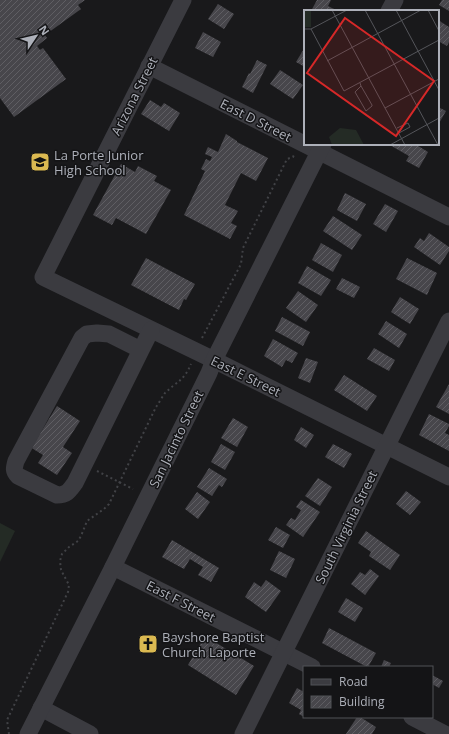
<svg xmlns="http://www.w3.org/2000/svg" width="449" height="734" font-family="'Open Sans',sans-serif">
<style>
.green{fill:#242b25}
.building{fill:url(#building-hatch)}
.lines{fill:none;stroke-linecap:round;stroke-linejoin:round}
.path{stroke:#414246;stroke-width:2;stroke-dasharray:2 3;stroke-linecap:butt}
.minor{stroke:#3b3b40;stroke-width:17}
.labels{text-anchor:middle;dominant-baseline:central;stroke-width:3;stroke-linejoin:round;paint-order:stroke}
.street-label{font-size:13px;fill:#adb0b9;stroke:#141416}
.poi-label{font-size:13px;fill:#adb0b9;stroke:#141416;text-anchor:start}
.inset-road{fill:none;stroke:#54555a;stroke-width:1}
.view{fill:#d62828;fill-opacity:0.15;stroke:#d62828;stroke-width:2}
.inset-edge{fill:none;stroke:#adb0b9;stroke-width:2}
</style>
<defs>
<pattern id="building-hatch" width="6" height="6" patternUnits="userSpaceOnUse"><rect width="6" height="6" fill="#47464b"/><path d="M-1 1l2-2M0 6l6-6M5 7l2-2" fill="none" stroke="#5f5e63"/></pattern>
</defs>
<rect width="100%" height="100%" fill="#19191b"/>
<polygon class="green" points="0,523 15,531 0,562"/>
<g class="building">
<polygon points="0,0 85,0 78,5 81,9 45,35 47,38 37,46 40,50 43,48 66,79 14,117 0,98"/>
<polygon points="317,0 331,0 328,6 338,11 311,11"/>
<polygon points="442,0 449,0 449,11 439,5"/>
<polygon points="218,4 234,14 224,29 208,19"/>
<polygon points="438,20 449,27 449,42 447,46 438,41"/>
<polygon points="203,32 221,42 213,57 195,48"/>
<polygon points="305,47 305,67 296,62"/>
<polygon points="257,60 267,65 253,93 242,87 249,73 250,74"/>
<polygon points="280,70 303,85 293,99 270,84"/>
<polygon points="150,100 161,107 164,103 180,113 169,131 141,114"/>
<polygon points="438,107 446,111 438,125"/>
<polygon points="226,134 237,141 237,142 268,158 256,181 241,173 225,205 238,211 231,223 237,226 230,239 184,215 205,171 201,169 206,159 210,161 212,157 205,154 207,149 208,147 218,152"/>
<polygon points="388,144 415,144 428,152 419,168 406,161 409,156"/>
<polygon points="121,164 135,172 138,166 157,176 154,181 171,190 146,234 116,218 112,225 93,215"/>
<polygon points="345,193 366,204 357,221 337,210"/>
<polygon points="385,204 398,211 386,232 373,224"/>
<polygon points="333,216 362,235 352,250 323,231"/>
<polygon points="429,233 449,247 449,251 440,265 414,247 420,238 424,241"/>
<polygon points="321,243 342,255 333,272 312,260"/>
<polygon points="146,258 195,284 186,300 184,299 179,310 131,285"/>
<polygon points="407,258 437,273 427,295 396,279"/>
<polygon points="307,266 331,280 321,296 298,283"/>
<polygon points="342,278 360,287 354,298 336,289"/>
<polygon points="298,291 318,305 306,322 286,308"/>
<polygon points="400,297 419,309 410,324 391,312"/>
<polygon points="282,317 310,332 303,346 275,331"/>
<polygon points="386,321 407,334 399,348 378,334"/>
<polygon points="273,339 298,353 292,363 286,360 282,367 264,356"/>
<polygon points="374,348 395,360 389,371 367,359"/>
<polygon points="306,358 318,362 310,383 298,378"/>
<polygon points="344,375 377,396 367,411 334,390"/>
<polygon points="449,384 449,414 436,407"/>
<polygon points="57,406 80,421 63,447 72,453 57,475 38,463 43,455 30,447 36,440"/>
<polygon points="429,414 449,424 449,426 445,433 449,435 449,451 419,435"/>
<polygon points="233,418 248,427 237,447 221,438"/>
<polygon points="301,427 314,435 306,448 294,440"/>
<polygon points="221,444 235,452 225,470 211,462"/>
<polygon points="333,444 352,454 344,468 325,457"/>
<polygon points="209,468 227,479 222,487 219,485 212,496 197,487"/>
<polygon points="318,478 332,487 320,506 305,496"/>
<polygon points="406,491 421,502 410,515 396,504"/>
<polygon points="197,492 210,502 198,519 185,509"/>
<polygon points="301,500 320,512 303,537 286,525 291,518 295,520 301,510 296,507"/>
<polygon points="276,527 290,535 283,548 268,540"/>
<polygon points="366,531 400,555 390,570 369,556 371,552 358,543"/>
<polygon points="172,540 219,568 211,582 198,575 203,567 190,559 184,569 162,557"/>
<polygon points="279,551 295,559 286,578 270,570"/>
<polygon points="370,569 379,576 365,595 351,584 360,572 365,575"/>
<polygon points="266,580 281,591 266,612 245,597 254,582 261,587"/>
<polygon points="346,598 363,608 355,622 338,612"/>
<polygon points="329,628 376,653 368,667 367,667 322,643"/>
<polygon points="205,636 254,666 236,695 188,665"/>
<polygon points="384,660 391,663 389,667 381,667"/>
<polygon points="432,675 443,681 439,688 432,684"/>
<polygon points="297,688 304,692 304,717 299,714 301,710 289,703"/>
<polygon points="357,717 360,717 376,727 372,734 346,734"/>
</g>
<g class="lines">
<g class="path">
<polyline points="202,338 241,264 243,248 287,159 293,157 294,155"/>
<polyline points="97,471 133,489"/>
<path d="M9 734 7 720 68 592 69 585 61 570 60 561 62 554 69 547 78 541 81 536 87 521 104 509 109 504 156 407C159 403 162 397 165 393 177 381 184 381 191 364"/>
</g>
<g class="minor">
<polyline points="183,0 43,277 214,360 449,477"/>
<polyline points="389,11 395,0"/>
<polyline points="149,66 449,217"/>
<path d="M141 350 109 334 97 333 87 334 82 338 16 461C14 468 13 471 18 476L57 495C67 495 69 491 75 483L141 350 151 330"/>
<polyline points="113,567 312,667"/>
<polyline points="41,708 90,734"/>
<polyline points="412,717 445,734"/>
<polyline points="28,734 113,567 209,373 214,360 323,144"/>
<polyline points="243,734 449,321"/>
</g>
</g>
<defs>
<g id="school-square" transform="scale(1)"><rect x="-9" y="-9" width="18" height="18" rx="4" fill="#dbb951" stroke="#141416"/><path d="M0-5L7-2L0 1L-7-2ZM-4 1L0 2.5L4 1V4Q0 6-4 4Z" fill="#111"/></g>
<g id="church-square" transform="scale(1)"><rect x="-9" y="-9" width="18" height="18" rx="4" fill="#dbb951" stroke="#141416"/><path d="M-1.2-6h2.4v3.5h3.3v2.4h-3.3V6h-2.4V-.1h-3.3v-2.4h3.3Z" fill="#111"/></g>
</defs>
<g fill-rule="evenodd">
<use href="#school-square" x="40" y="162"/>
<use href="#church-square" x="148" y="644"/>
</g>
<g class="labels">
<g class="street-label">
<text transform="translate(134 96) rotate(-63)">Arizona Street</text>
<text transform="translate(256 120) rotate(27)">East D Street</text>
<text transform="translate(246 376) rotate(26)">East E Street</text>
<text transform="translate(176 439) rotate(-64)">San Jacinto Street</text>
<text transform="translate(346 527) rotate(-64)">South Virginia Street</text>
<text transform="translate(181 601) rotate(27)">East F Street</text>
</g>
<g class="poi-label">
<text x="54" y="155">La Porte Junior<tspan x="54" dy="15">High School</tspan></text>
<text x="162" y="637">Bayshore Baptist<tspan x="162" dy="15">Church Laporte</tspan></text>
</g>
</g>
<g transform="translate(304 10)">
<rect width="135" height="135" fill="#19191b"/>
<path d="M0 0H7V17H0ZM36 118 52 120 60 135H28L25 127Z" fill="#242b25"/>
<path class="inset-road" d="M28 0 101 135M61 0 134 135M92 0 135 80M124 0 135 21M0 19H7L43 0M7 19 40 81 135 30M23 51 117 0M56 73 57 76 68 95V96L62 101 51 82 57 76M81 98 135 69M93 118 104 113 106 117 95 123M86 135 135 108"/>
<path class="view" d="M41 8 130 71 92 126 3 63Z"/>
<rect width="135" height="135" class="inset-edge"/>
</g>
<rect x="303" y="666" width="130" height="52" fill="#141416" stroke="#515257"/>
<rect x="311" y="679" width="20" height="6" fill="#3b3b40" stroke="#515257"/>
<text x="339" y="686" font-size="12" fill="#adb0b9">Road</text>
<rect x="311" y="696" width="20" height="12" fill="url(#building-hatch)" stroke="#515257"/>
<text x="339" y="706" font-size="12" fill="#adb0b9">Building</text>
<g transform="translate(36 36) rotate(55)" stroke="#141416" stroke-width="3" paint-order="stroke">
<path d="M0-3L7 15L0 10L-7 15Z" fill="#adb0b9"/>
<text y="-6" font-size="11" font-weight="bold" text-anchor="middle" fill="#adb0b9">N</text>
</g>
</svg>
